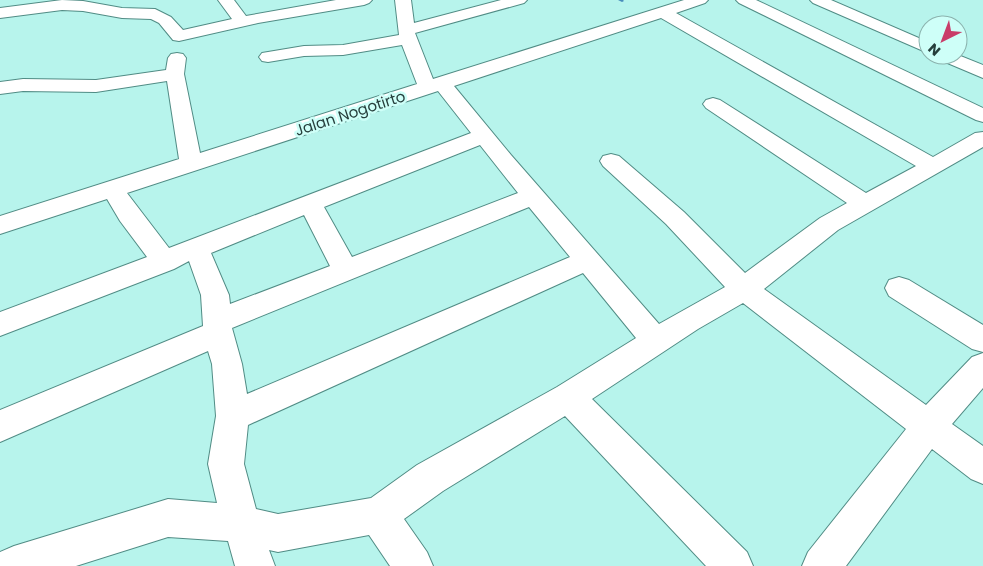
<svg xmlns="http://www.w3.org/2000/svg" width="983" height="566" font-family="Poppins,sans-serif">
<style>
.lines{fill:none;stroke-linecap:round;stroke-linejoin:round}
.stream{fill:#498cbb;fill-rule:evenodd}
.minor-casing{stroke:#518c85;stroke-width:2}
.minor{fill:#fff;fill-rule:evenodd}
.labels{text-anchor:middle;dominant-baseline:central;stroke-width:5;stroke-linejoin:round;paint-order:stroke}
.far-street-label{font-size:15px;fill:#263f3c;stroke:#cefff8}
</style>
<rect width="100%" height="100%" fill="#b7f4ec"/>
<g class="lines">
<polygon class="stream" points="618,0 623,0 624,1 622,2"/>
<g class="minor-casing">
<g id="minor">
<polygon points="62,0 83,1 122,8 155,9 171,17 183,30 232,19 218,0 234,0 246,16 336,0 372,0 369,3 364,5 258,23 179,41 173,40 159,23 151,19 122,18 83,11 62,10 0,18 0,8"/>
<path d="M395 0H411L414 23 501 0H527L524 3 415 33 433 79 684 0H708L705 3 676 13 933 157 975 133 983 132V147L838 230 764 289 926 405 972 357 983 353V388L952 424 983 446V484L971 479 932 449 846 566H802L808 552 906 429 743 303 698 329 592 399 747 552 753 566H706L565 416 443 491 404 519 427 552 433 566H390L369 535 278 552 269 550 275 566H235L228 541 168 537 76 566H0V552L14 546 168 499 217 503 208 464 216 416 212 364 208 351 0 442V410L203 326 201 295 189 261 174 269 0 336V312L147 257 120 221 107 199 0 234V216L179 159 167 81 96 92 23 91 0 94V82L23 79 96 80 166 70 168 58 171 54 177 53 183 54 186 58 184 74 200 153 417 84 402 45 343 55 304 56 268 62 262 61 259 57 262 53 304 46 343 45 399 35ZM661 18 916 166 866 193 720 100 713 98 706 100 703 104 706 108 847 203 820 218 745 273 684 212 619 156 611 154 603 156 600 161 603 166 666 224 725 287 659 324 511 155 454 86ZM438 91 471 133 169 248 127 193ZM480 145 518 193 352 257 324 207ZM529 207 570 257 247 394 242 364 232 328ZM304 215 330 266 230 304 229 295 211 253ZM583 273 636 338 557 387 417 465 371 498 278 514 256 509 244 464 248 425Z"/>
<polygon points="736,0 756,0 983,108 983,122 976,120 739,3"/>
<polygon points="810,0 831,0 928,42 928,53 813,3"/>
<polygon points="935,55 958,55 983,65 983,78 938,59"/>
<polygon points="899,277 909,280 983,325 983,352 972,349 889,296 885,288 889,280"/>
</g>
</g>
<use href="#minor" class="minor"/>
</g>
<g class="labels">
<g class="far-street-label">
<text transform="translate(350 113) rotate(-18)">Jalan Nogotirto</text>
</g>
</g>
<g transform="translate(943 40) rotate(222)"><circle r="24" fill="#cefff8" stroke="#8bb2ad"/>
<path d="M0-4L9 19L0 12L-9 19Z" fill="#c93c69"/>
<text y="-8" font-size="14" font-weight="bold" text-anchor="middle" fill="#263f3c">N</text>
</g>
</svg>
